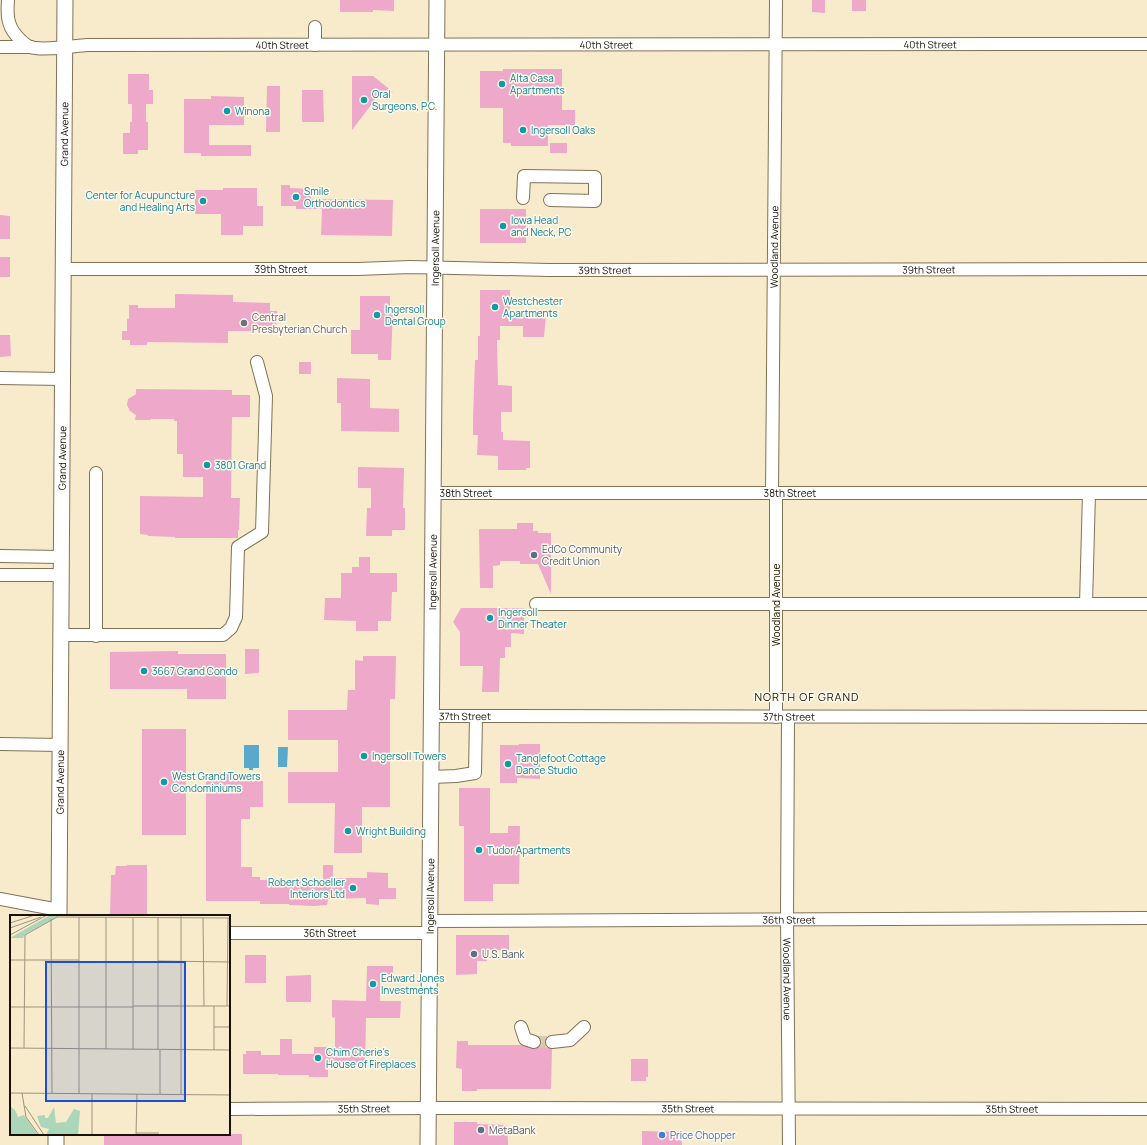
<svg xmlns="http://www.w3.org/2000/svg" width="1147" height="1145" font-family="Manrope,sans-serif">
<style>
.water{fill:#5aa8cc}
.building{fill:#eea8ca}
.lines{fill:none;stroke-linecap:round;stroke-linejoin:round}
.minor-tunnel{stroke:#d6caae;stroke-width:12;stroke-dasharray:12 6;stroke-linecap:butt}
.minor-casing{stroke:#7f7356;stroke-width:14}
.major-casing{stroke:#7f7356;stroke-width:17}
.minor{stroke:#fff;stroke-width:12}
.major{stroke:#fff;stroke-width:15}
.culture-dot{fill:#0f9aa8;stroke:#fef9ec;stroke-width:1.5}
.worship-dot{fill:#6b7280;stroke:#fef9ec;stroke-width:1.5}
.service-dot{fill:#5c6f8a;stroke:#fef9ec;stroke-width:1.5}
.shop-dot{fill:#3f7fe0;stroke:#fef9ec;stroke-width:1.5}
.labels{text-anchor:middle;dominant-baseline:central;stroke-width:3;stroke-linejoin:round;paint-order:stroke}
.street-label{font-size:10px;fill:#171207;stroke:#fef9ec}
.culture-label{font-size:10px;fill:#0d838f;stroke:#fef9ec;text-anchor:start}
.worship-label{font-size:10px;fill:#5b616d;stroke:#fef9ec;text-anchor:start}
.service-label{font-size:10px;fill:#4e5e75;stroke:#fef9ec;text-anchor:start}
.shop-label{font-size:10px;fill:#366cbe;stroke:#fef9ec;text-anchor:start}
.neighbourhood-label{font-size:11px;letter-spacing:1px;fill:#171207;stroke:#fef9ec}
.inset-road{fill:none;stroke:#9e947d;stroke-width:1}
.view{fill:#1d4ed8;fill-opacity:0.15;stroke:#1d4ed8;stroke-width:2}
.inset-edge{fill:none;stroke:#171207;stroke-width:2}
</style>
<rect width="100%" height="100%" fill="#f8ebcb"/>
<g class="water">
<polygon points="244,745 259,745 259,768 253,768 253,770 249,770 249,768 244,768"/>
<polygon points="278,747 288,747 287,767 278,767"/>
</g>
<g class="building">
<polygon points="340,0 394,0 394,11 373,10 373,12 340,12"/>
<polygon points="812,0 825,0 825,13 812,12"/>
<rect x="852" y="0" width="14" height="11"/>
<polygon points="503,69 562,69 562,110 575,110 575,125 548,125 548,146 511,146 511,143 503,143 503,108 480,108 480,71 503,71"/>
<polygon points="128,74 149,74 149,90 153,90 153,104 146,104 146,122 148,122 148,150 138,150 138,154 123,154 123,133 130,133 130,122 132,122 132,104 128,104"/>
<polygon points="352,76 373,76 393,92 381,92 352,130"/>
<polygon points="267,86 280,86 280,132 266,132"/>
<polygon points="302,90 323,90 324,122 302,122"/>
<polygon points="211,96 244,97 244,125 209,125 209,145 251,145 251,156 201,156 201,153 184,153 184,99 211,99"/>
<rect x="550" y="143" width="17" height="10"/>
<polygon points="281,185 290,185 290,188 311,189 311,199 393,200 392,236 321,235 322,209 296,209 296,206 281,206"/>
<polygon points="223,188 257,188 257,206 263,206 263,226 243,226 243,235 221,235 221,214 195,214 195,190 223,190"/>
<rect x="480" y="209" width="46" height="34"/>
<polygon points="0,215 10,216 10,239 0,239"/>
<rect x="0" y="257" width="10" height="20"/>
<polygon points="480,290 510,290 510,315 546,315 544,337 523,337 523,326 500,326 500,340 497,340 498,385 512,386 512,412 501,412 501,432 503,432 503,440 530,441 530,468 526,468 526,470 498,470 498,456 477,455 478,435 473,435 473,419 475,360 478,360 478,336 480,336"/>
<polygon points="175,294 233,295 233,302 270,303 270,311 277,311 276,331 228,331 228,343 147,342 147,345 130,345 130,340 122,340 122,331 127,331 127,319 129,319 129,305 138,305 138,308 175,308"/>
<polygon points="360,296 390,296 390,307 393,307 391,360 378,360 378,354 351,354 351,330 360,330"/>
<polygon points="0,335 10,335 11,356 0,357"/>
<rect x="299" y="362" width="12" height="12"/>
<polygon points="337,378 370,379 370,408 399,409 399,432 341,431 341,403 337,403"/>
<polygon points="136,389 232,390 232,395 250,395 250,417 232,417 231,498 240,498 239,530 238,530 238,538 175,538 175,537 148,536 148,535 140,534 140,496 203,497 203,477 183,477 183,454 177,454 177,421 174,421 174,419 151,419 151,420 135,420 136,415 130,411 127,405 128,399 136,394"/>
<polygon points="358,467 404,468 403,508 405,508 405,530 392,530 392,536 366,536 367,508 371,508 371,488 358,488"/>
<polygon points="517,523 533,523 533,531 538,531 538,533 551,533 551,594 538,564 520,564 520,561 500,561 500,565 493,566 493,588 480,588 479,529 517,529"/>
<polygon points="359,557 370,557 370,573 397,573 397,592 392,592 391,621 378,621 378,631 356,631 356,621 324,620 325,598 341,598 341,573 352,573 352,567 359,567"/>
<polygon points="461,608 524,608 524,634 511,633 511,647 505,647 505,658 500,658 499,692 482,692 483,666 460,666 460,632 453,622"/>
<polygon points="245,649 259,649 259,673 245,674"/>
<polygon points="178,651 178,654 226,654 226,699 187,699 187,689 110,689 110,652"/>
<polygon points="363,656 396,656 395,699 390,699 390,807 362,807 362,853 334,853 335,803 288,803 288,772 338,772 338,740 288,740 288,710 347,710 348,690 355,690 355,660 363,661"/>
<rect x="142" y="729" width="44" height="106"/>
<polygon points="519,744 540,744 540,779 517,778 517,783 500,783 500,745 519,745"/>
<polygon points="219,773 229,773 229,781 263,781 263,807 250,807 250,819 241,819 241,867 252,867 252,877 260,877 260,880 323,879 323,865 333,865 333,878 367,878 367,872 388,873 388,888 396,888 396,899 379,899 379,905 366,904 366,898 328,899 327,905 314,906 289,905 289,904 260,904 260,901 206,901 206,781 219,781"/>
<polygon points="459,788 490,788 490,833 508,833 508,826 520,826 519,884 493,884 493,901 464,901 464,826 459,826"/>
<polygon points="128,865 147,865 147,916 110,916 111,875 115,875 116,866 126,866"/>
<polygon points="456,935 509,935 509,950 487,950 487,961 477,961 477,974 456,975"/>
<rect x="245" y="955" width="21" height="28"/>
<polygon points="367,966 393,966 393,975 380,975 380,1001 401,1001 400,1018 366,1018 365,1066 328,1065 328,1077 309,1077 309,1075 278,1075 278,1074 243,1074 243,1054 246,1054 246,1051 261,1051 261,1055 280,1055 280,1039 292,1039 292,1054 314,1054 314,1047 335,1047 335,1018 332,1017 332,1000 366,1001"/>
<polygon points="311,975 311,1002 286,1002 286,976"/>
<polygon points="539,1036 547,1036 545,1043 546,1047 552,1049 551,1089 477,1089 477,1091 462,1091 462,1069 456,1068 457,1041 468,1041 468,1045 521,1045 535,1049 539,1047 541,1044 541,1040"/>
<polygon points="631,1059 648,1059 648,1077 646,1077 646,1081 631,1081"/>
<polygon points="454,1122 477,1122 477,1124 507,1125 508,1145 454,1145"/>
<polygon points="642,1131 681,1132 682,1145 642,1145"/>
<rect x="104" y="1134" width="138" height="11"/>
</g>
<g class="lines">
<polyline class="minor-tunnel" points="534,1042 552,1042"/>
<g class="minor-casing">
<g id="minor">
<path id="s1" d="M8 0C7 13 7 25 16 35 20 40 24 44 30 47 43 51 73 46 87 45L1147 44"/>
<polyline points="315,27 315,45"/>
<polyline points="0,47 31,47"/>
<polyline points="523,198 524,176 595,177 595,201 550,200"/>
<path id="s2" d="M63 269H358L410 267 549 270 1147 269"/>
<polyline points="0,378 62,379"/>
<polyline points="96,473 96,636"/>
<path id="s3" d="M434 493H1147"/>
<path id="s4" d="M772 493 776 0"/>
<polyline points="0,556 60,557"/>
<polyline points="0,575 62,575"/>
<polyline points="536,604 1147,604"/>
<polyline points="1086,604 1089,493"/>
<polyline points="61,635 223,635 231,628 236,617 238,547 262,532 266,396 257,362"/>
<path id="s5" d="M432 716 1147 717"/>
<polyline points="776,717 776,493"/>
<path id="s6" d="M788 717 787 919 789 1145"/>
<polyline points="0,744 60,745"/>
<polyline points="431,777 456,776 475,773 476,716"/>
<polyline points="0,899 59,910"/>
<path id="s7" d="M430 921 1147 918"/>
<path id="s8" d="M229 933H430"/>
<polyline points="521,1027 525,1039 534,1042"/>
<polyline points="552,1042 570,1040 584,1027"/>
<path id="s9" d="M229 1109 429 1108 1147 1109"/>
</g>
</g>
<g class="major-casing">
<g id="major">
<path id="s10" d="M59 916 65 0"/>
<polyline points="56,1145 56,1134"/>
<path id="s11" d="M428 1145 437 0"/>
</g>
</g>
<use href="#minor" class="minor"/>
<use href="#major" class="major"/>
</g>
<g class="culture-dot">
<circle cx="502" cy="84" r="4"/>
<circle cx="364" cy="100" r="4"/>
<circle cx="227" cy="111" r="4"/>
<circle cx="523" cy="130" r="4"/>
<circle cx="296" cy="197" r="4"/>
<circle cx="203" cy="201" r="4"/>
<circle cx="503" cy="226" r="4"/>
<circle cx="495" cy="307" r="4"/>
<circle cx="377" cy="315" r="4"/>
<circle cx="207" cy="465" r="4"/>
<circle cx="490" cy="618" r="4"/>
<circle cx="144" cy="671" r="4"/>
<circle cx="364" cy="756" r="4"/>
<circle cx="508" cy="764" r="4"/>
<circle cx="164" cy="782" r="4"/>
<circle cx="348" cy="831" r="4"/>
<circle cx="479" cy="850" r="4"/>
<circle cx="353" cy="888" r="4"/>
<circle cx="373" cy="984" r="4"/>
<circle cx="318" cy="1058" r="4"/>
</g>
<circle class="worship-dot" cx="244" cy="323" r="4"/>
<g class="service-dot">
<circle cx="534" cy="555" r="4"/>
<circle cx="474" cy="954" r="4"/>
<circle cx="481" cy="1130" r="4"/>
</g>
<circle class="shop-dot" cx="662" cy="1135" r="4"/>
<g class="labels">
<g class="street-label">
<text stroke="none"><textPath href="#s1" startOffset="632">40th Street</textPath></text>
<text stroke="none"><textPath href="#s1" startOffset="956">40th Street</textPath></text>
<text stroke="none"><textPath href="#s1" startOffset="308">40th Street</textPath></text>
<text stroke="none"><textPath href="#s10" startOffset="782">Grand Avenue</textPath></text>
<text stroke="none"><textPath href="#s4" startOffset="246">Woodland Avenue</textPath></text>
<text stroke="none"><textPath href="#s11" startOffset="897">Ingersoll Avenue</textPath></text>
<text stroke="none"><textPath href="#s2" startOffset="218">39th Street</textPath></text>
<text stroke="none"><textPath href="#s2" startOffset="542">39th Street</textPath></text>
<text stroke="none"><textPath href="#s2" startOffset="866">39th Street</textPath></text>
<text stroke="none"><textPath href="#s10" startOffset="458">Grand Avenue</textPath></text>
<text stroke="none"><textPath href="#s3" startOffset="32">38th Street</textPath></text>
<text stroke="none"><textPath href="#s3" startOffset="356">38th Street</textPath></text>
<text stroke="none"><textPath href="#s11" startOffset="573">Ingersoll Avenue</textPath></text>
<text transform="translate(776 605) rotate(-90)">Woodland Avenue</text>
<text stroke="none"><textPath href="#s5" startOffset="33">37th Street</textPath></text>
<text stroke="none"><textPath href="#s5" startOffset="357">37th Street</textPath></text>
<text stroke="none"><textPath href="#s10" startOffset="134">Grand Avenue</textPath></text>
<text stroke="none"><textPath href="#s11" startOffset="249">Ingersoll Avenue</textPath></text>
<text stroke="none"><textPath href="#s7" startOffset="359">36th Street</textPath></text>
<text stroke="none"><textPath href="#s8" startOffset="101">36th Street</textPath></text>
<text stroke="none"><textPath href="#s6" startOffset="262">Woodland Avenue</textPath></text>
<text stroke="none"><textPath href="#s9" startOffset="135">35th Street</textPath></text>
<text stroke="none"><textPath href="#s9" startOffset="459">35th Street</textPath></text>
<text stroke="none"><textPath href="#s9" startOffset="783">35th Street</textPath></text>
</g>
<g class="culture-label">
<text x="510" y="78">Alta Casa<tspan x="510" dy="12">Apartments</tspan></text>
<text x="372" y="94">Oral<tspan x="372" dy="12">Surgeons, P.C.</tspan></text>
<text x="235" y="111">Winona</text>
<text x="531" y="130">Ingersoll Oaks</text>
<text x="304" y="191">Smile<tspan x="304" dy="12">Orthodontics</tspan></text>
<text x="195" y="195" text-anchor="end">Center for Acupuncture<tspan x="195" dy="12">and Healing Arts</tspan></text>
<text x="511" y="220">Iowa Head<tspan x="511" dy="12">and Neck, PC</tspan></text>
<text x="503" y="301">Westchester<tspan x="503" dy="12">Apartments</tspan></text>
<text x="385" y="309">Ingersoll<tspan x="385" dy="12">Dental Group</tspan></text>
<text x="215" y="465">3801 Grand</text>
<text x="498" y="612">Ingersoll<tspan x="498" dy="12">Dinner Theater</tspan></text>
<text x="152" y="671">3667 Grand Condo</text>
<text x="372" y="756">Ingersoll Towers</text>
<text x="516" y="758">Tanglefoot Cottage<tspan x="516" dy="12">Dance Studio</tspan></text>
<text x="172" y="776">West Grand Towers<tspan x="172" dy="12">Condominiums</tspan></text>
<text x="356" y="831">Wright Building</text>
<text x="487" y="850">Tudor Apartments</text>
<text x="345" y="882" text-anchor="end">Robert Schoeller<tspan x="345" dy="12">Interiors Ltd</tspan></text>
<text x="381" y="978">Edward Jones<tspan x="381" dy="12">Investments</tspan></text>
<text x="326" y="1052">Chim Cherie's<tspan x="326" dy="12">House of Fireplaces</tspan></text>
</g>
<g class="worship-label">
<text x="252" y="317">Central<tspan x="252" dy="12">Presbyterian Church</tspan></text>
</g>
<g class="service-label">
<text x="542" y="549">EdCo Community<tspan x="542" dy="12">Credit Union</tspan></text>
<text x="482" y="954">U.S. Bank</text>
<text x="489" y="1130">MetaBank</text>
</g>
<g class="shop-label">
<text x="670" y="1135">Price Chopper</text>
</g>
<g class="neighbourhood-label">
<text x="807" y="696">NORTH OF GRAND</text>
</g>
</g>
<g transform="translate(10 915)">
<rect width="220" height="220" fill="#f8ebcb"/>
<path d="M40 0 49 1 15 19 13 23H0ZM0 191 5 195 8 202 14 200 28 220H0ZM44 192 46 208 56 207 64 194 70 196 68 220H36L39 214 31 212 27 201 35 200V203H38Z" fill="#acd6ba"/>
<path class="inset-road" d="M171 0V179M69 2V179M96 2V134M148 2V134M193 2 194 91M41 4 42 178M0 8 25 0M0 13 31 2M0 20 37 0M0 45H69M148 46 220 47M123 91H220M217 91 218 3M0 92H96M96 92H123M204 112H220M0 133 220 135M14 133 15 20 47 2 220 3M123 134V2M204 135V91M0 178 220 180M12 178 16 202 29 220M150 179V135M15 191 34 220M126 218H149M82 220V179M126 220 127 179"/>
<path class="view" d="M36 47H175V186H36Z"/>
<rect width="220" height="220" class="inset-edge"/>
</g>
</svg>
